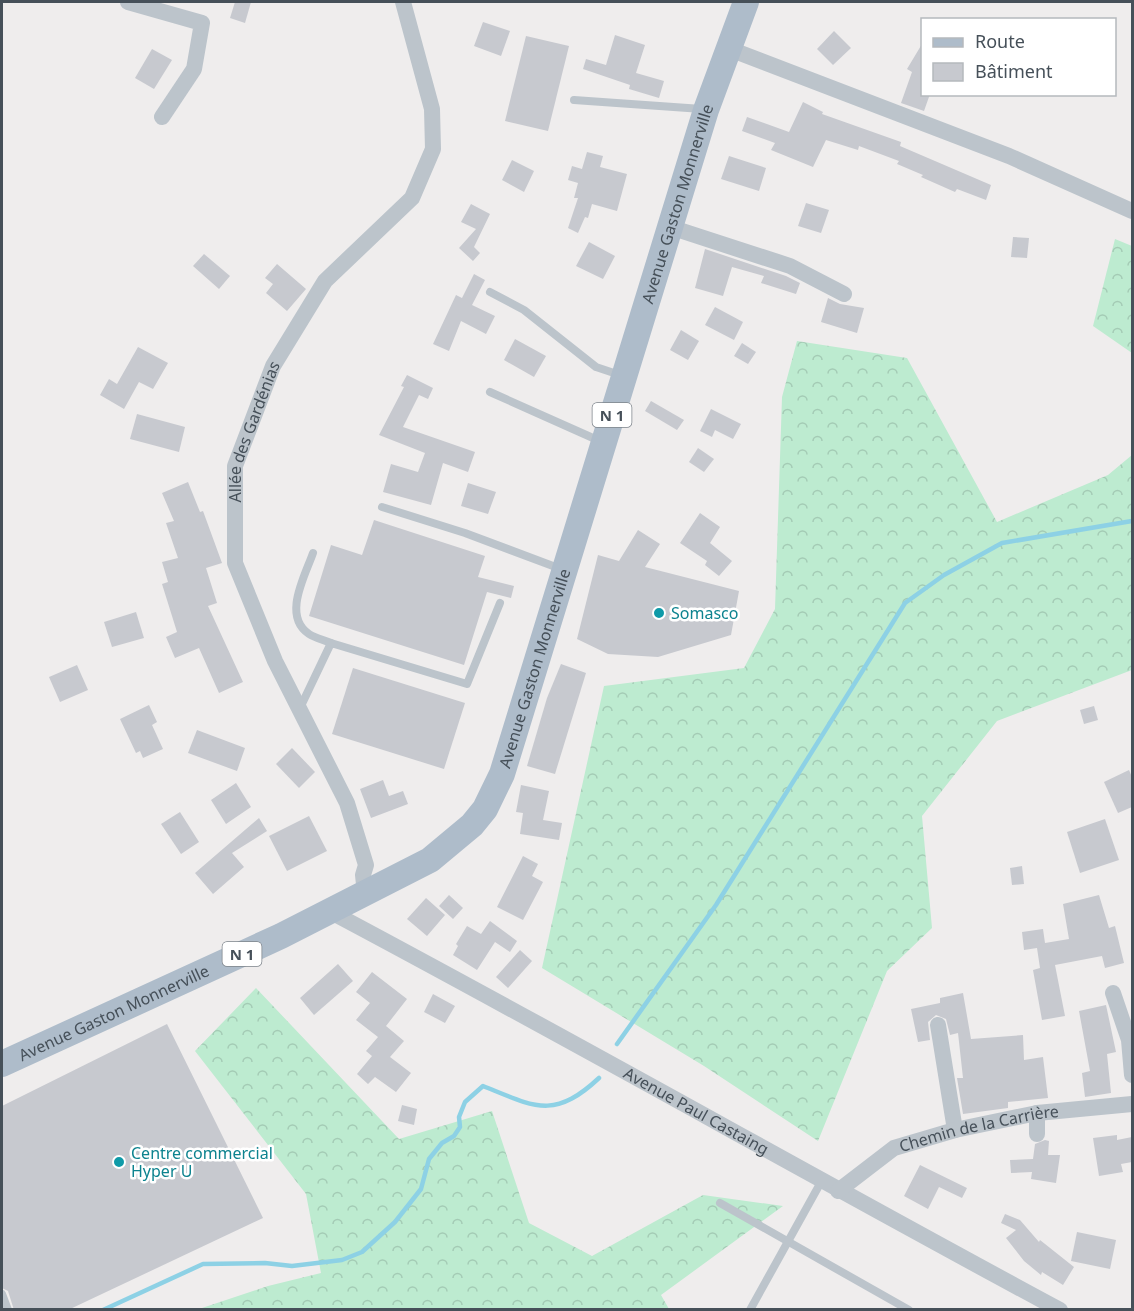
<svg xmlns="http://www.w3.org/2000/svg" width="1134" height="1311" font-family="'Noto Sans',sans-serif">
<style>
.forest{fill:url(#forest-crowns)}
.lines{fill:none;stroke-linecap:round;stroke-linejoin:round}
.stream{stroke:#8dd1e5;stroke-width:4.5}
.building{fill:#c7c9cf}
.lane{stroke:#bcc4cb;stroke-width:8}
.street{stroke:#bcc4cb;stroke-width:16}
.primary{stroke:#aebcca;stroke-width:26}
.culture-dot{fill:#0f9aa8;stroke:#fff;stroke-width:2}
.labels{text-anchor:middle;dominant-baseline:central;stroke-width:5;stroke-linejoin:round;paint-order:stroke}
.shield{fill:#fff;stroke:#7e848b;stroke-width:1.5}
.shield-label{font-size:15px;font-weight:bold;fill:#465059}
.street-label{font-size:16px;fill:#465059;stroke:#fff}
.culture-label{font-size:16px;fill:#0d838f;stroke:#fff;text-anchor:start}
</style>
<defs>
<pattern id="forest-crowns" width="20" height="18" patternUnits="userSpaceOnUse" patternTransform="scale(1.5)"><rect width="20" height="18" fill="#bdebd0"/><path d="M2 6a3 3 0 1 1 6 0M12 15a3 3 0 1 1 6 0" fill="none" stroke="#a4cbb5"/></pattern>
</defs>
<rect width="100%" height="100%" fill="#efeded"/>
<g class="forest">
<polygon points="1115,239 1132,246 1132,353 1093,326"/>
<polygon points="797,341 907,358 997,522 1108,475 1132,455 1132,670 997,721 922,816 932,928 887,971 818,1141 704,1066 542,968 604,686 744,668 775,609 782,397"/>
<polygon points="256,988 399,1139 492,1111 529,1223 592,1256 703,1195 783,1206 661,1295 669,1309 199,1309 268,1286 321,1273 306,1194 195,1051"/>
</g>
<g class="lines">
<g class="stream">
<polyline points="617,1044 716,905 905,603 944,575 1002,543 1132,521"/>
<path d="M103 1310 203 1264 265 1263 292 1266 342 1260 362 1252 395 1222 421 1189 429 1159 442 1143 454 1136 460 1127 459 1117 465 1102 483 1086C535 1107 554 1120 599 1078"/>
</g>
</g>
<g class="building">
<polygon points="235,2 251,2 245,23 230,18"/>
<polygon points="483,22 510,31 501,56 474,46"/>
<polygon points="834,31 851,48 833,65 817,49"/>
<polygon points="615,35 645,45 636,73 664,81 659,98 629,89 630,85 583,69 586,59 606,65"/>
<polygon points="526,36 569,46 548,131 505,121"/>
<polygon points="922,44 922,94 930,94 924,111 901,103 912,72 907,69"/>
<polygon points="152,49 172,60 154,89 135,78"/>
<polygon points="803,102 823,112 822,114 901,142 900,146 991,185 986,200 957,189 955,192 921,177 923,175 897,164 899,161 859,146 858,150 826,140 813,167 771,150 775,143 742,131 747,117 789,132"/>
<polygon points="587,152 603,156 600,167 627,174 617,211 592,204 588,218 585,217 578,233 568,228 578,198 574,198 578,183 568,180 572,166 582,169"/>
<polygon points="729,156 766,168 759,191 721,179"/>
<polygon points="512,160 534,171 524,192 502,180"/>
<polygon points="806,203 829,210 821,233 798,226"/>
<polygon points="471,204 490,214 474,247 480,253 473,261 459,248 476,229 461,222"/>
<polygon points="1013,237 1029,238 1027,258 1011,257"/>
<polygon points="589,242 615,256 603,279 576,266"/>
<polygon points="705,249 786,276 800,283 796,294 761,283 764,276 732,267 723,296 695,288"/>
<polygon points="204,254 230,276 219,289 193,266"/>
<polygon points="277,264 306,289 287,311 266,293 273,284 265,278"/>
<polygon points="474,274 485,280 472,305 495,316 486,334 461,321 449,351 433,344 456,295 462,298"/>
<polygon points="828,298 840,304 864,308 857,333 821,322"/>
<polygon points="715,307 743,322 734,340 705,325"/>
<polygon points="681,330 699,341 688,360 670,350"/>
<polygon points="515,339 546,356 534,377 504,360"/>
<polygon points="742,343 756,352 748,364 734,356"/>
<polygon points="138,347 168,363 153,389 139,382 124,409 100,395 109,379 117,384"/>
<polygon points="407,375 433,388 428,399 419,395 403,427 475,452 468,472 443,463 431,505 383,492 391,464 418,472 425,453 379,435 404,387 401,386"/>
<polygon points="651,401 684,420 677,430 645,411"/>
<polygon points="711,409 741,424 733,439 715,430 712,437 700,431"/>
<polygon points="137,414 185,427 179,452 130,439"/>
<polygon points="698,448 714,459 704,472 689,462"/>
<polygon points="188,482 200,512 203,511 222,563 206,568 217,603 208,606 243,682 219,693 199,648 175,658 166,637 177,632 162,584 168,582 162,562 178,558 166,523 174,521 162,493"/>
<polygon points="468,483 496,492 488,514 461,506"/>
<polygon points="700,513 720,527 710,543 732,561 719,576 705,565 707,561 680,543"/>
<polygon points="374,520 485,556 478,577 514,586 511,598 487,592 464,665 309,616 331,545 362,555"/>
<polygon points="638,530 660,544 645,567 739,591 731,635 658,657 608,654 577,639 598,555 619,561"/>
<polygon points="136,612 144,638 112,647 104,622"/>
<polygon points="561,664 586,673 555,774 527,766 547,698"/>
<polygon points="77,665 88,690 60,702 49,677"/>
<polygon points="353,668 465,703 444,769 332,734"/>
<polygon points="149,705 157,722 152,725 163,749 143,758 140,751 136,753 120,719"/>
<polygon points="1094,706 1098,720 1084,724 1080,710"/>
<polygon points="197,730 245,748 237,771 188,753"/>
<polygon points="292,748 315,772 299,788 276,764"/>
<polygon points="1129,770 1132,777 1132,807 1118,813 1104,782"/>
<polygon points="383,780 389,796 403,791 408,804 371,818 360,789"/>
<polygon points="236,783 251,807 226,824 211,800"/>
<polygon points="521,785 549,791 543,820 562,823 559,840 520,834 523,813 516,812"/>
<polygon points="180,812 199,842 181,854 161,824"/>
<polygon points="309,816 327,851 287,871 269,836"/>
<polygon points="259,818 267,831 232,853 244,867 213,894 195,873"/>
<polygon points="1105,819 1119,860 1080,873 1067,832"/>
<polygon points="523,856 538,864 532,876 543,882 523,920 497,907"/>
<polygon points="1022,866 1024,884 1012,885 1010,868"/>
<polygon points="449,895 463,908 453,919 439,906"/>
<polygon points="1099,895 1109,928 1115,926 1124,963 1105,968 1102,956 1055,965 1065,1016 1042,1020 1033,970 1040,968 1037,948 1024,950 1022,932 1043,929 1045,943 1069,939 1063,904"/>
<polygon points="426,898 445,915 427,936 407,919"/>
<polygon points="490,921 517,941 510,952 495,942 477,970 453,955 458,946 456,944 467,926 481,934"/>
<polygon points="520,950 532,961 508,988 496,977"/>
<polygon points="338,964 353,981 314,1015 300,998"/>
<polygon points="372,972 407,999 386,1026 404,1041 390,1057 411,1073 396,1092 375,1077 368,1084 357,1074 372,1056 366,1051 378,1037 356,1020 370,1003 356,992"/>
<polygon points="963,993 971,1039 1023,1035 1024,1060 1043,1057 1048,1098 1008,1102 1008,1108 963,1114 957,1078 963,1078 958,1033 950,1035 946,1019 936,1015 928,1022 930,1040 918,1042 911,1009 940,1003 940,998"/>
<polygon points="433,994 455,1006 445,1023 424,1012"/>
<polygon points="1106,1005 1116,1052 1107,1054 1111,1093 1085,1097 1082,1073 1090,1071 1079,1011"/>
<polygon points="167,1024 263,1218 68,1310 14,1310 8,1291 2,1288 2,1106"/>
<polygon points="402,1105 417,1109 414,1125 398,1121"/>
<polygon points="1117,1135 1117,1140 1132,1137 1132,1162 1121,1164 1123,1172 1099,1176 1093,1138"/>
<polygon points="1045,1140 1049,1141 1048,1155 1060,1155 1056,1183 1031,1179 1032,1172 1011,1173 1010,1160 1033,1159 1035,1144"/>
<polygon points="920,1165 967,1188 962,1198 939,1187 928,1209 904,1196"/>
<polygon points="1005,1214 1020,1220 1039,1242 1040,1240 1074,1267 1063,1285 1042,1272 1041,1275 1024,1261 1006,1238 1016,1230 1001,1223"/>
<polygon points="1077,1232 1116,1240 1110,1269 1071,1261"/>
</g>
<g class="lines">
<g class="lane">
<polyline points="574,100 702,109"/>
<polyline points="490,292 524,310 596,367 623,376"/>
<polyline points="490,392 602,442"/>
<polyline points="382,507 465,533 561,569"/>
<path d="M313 553C305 576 282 616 309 634 315 638 324 640 331 643"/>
<polyline points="300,708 331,643 467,684 500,603"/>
<polyline points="720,1203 909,1310"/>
<polyline points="2,1294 8,1310"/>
<polyline points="750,1310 821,1182"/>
</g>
<g class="street">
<polyline points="128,2 202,23 194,69 162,117"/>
<polyline points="727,48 1009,156 1132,211"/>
<polyline points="670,227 790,266 844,294"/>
<path id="s1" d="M365 894 363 875 366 865 347 803 275 661 235 563V466L273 366 325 281 412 198 433 149 432 109 403 2"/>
<path id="s2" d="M331 912C576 1042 816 1179 1060 1310"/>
<polyline points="1113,993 1129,1040 1132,1075"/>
<polyline points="938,1025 955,1130"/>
<polyline points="1037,1113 1037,1134"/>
<path id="s3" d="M838 1191 894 1148 955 1130 1037 1113 1132 1104"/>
</g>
<path class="primary" id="s4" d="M2 1064 281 936 430 860 472 825 485 809 502 774 706 110 746 2"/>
</g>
<g class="culture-dot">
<circle cx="659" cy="613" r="6"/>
<circle cx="119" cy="1162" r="6"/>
</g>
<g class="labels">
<g class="shield">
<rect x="592.5" y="403" width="39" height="24" rx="4.5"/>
<rect x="222.5" y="942" width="39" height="24" rx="4.5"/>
</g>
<g class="shield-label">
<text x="612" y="415">N 1</text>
<text x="242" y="954">N 1</text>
</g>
<g class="street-label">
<text stroke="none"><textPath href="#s4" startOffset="1185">Avenue Gaston Monnerville</textPath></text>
<text stroke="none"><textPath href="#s1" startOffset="494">Allée des Gardénias</textPath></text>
<text stroke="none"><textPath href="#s4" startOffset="699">Avenue Gaston Monnerville</textPath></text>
<text stroke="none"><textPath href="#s4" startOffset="123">Avenue Gaston Monnerville</textPath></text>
<text stroke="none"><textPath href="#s2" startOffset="416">Avenue Paul Castaing</textPath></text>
<text stroke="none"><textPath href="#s3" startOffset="158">Chemin de la Carrière</textPath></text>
</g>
<g class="culture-label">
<text x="671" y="613">Somasco</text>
<text x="131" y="1153">Centre commercial<tspan x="131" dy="18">Hyper U</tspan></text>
</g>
</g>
<rect width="1134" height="1311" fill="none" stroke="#465059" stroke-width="6"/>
<rect x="921" y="18" width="195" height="78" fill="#ffffff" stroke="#b5b9bd" stroke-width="1.5"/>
<rect x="933" y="38" width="30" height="9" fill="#aebcca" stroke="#b5b9bd" stroke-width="1.5"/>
<text x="975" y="48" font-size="18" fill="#465059">Route</text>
<rect x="933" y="63" width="30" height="18" fill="#c7c9cf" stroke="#b5b9bd" stroke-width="1.5"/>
<text x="975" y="78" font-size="18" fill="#465059">Bâtiment</text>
</svg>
